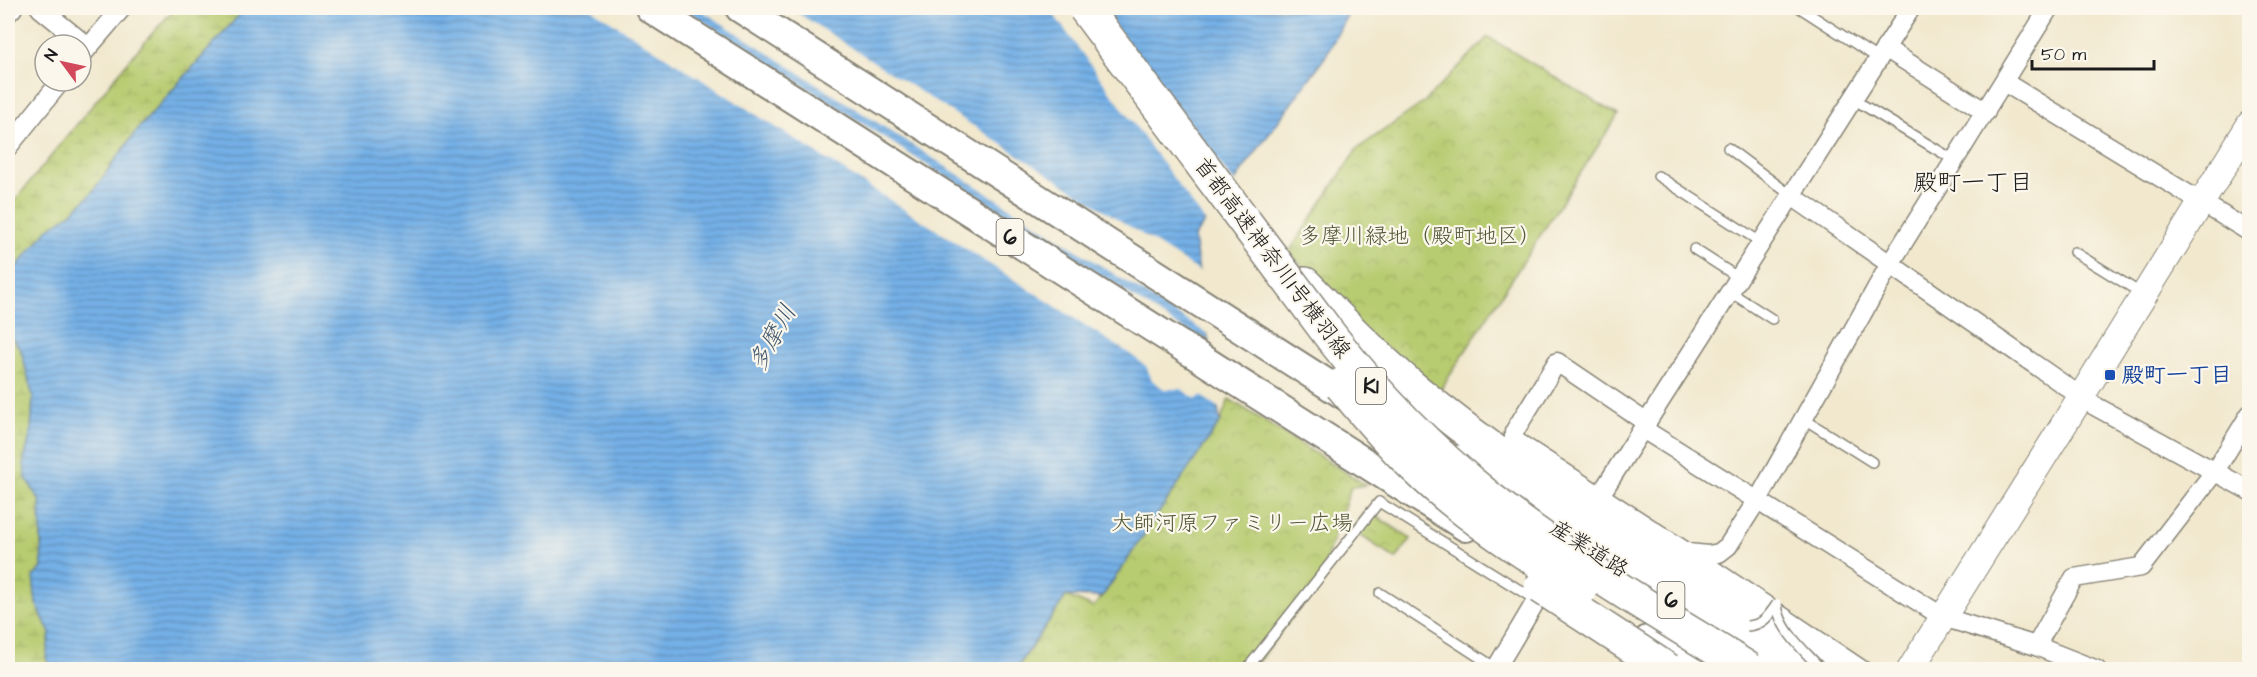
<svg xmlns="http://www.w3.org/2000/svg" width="2257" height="677" font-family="'Architects Daughter','Klee One',sans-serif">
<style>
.wetland{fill:url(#wetland-marsh);stroke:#6a7446;stroke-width:1.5}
.park{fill:url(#park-crowns);stroke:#6a7446;stroke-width:1.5}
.water{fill:url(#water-rules);stroke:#486681;stroke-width:1.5}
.pier{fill:#f1e8ce}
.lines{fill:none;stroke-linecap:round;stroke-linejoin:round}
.lane-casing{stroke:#868275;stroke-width:12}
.street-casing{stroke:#868275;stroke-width:21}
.secondary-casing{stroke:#868275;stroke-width:28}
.primary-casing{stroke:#868275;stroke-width:32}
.highway-casing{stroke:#868275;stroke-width:36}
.lane{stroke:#fff;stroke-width:9}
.street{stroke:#fff;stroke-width:18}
.secondary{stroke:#fff;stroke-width:26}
.primary{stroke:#fff;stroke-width:28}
.highway{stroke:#fff;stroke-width:33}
.lane-bridge-casing{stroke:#868275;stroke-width:12;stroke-linecap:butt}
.highway-bridge-casing{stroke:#868275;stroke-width:36;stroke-linecap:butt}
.lane-bridge{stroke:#fff;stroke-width:9}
.highway-bridge{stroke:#fff;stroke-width:33}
.transit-dot{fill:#1a4fb4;stroke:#fbf7ec;stroke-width:2}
.labels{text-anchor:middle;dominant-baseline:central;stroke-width:4.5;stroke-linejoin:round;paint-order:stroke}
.shield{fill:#fbf7ec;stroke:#5f5e5a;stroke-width:1.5}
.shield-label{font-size:21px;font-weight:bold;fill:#1c1c1c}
.park-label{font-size:22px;fill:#525939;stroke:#fbf7ec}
.street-label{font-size:22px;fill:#1c1c1c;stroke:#fbf7ec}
.transit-label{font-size:22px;font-weight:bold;fill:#164399;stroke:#fbf7ec;text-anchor:start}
.neighbourhood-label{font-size:24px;fill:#1c1c1c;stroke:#fbf7ec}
.water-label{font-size:24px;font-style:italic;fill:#40576d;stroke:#fbf7ec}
</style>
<defs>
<pattern id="wetland-marsh" width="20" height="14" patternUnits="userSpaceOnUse" patternTransform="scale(1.5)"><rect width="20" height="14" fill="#b7cb6f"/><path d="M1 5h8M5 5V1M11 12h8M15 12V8" fill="none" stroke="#9dae60"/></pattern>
<pattern id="park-crowns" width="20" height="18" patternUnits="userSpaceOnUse" patternTransform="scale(1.5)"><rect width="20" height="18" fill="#b7cb6f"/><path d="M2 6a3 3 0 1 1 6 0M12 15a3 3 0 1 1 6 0" fill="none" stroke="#9dae60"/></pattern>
<pattern id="water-rules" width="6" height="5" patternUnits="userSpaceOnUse" patternTransform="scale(1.5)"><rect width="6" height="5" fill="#75b0e6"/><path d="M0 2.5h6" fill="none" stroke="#5f8eba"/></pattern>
</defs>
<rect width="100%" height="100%" fill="#fbf7ec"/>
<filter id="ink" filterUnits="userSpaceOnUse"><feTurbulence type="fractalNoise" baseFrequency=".0167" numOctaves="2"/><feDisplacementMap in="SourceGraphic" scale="12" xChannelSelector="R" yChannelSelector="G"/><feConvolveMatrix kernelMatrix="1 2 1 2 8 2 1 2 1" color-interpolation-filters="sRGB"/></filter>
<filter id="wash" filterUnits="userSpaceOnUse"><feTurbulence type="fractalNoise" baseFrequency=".008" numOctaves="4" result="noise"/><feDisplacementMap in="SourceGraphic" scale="24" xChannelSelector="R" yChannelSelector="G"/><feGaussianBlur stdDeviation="1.35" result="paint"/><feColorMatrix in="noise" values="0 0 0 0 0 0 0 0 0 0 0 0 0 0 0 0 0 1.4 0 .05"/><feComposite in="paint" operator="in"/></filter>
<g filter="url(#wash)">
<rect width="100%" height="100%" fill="#f1e8ce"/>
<g class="wetland">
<polygon points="175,8 249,8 240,14 138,129 90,195 70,214 48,229 8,277 8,209 135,53"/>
<polygon points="8,333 21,350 33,397 31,432 24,460 25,476 40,501 42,569 36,603 50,633 46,658 52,669 8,669"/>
</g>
<g class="park">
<polygon points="1488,37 1618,115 1432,403 1289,252 1357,149 1423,103"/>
<polygon points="1229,399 1366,485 1351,487 1318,583 1253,669 1016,670 1066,596 1093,607 1102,597 1220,422"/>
<polygon points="1367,510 1411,539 1396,559 1352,530"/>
</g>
<polygon class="water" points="249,8 1351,8 1325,57 1194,237 1220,422 1102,597 1066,596 1016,669 52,669 46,658 50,633 36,603 33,577 42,568 40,501 25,476 24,460 31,432 33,397 21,350 8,333 8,277 48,229 70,214 90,195 138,129 240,14"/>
<g class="pier">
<polygon points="590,8 682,8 1212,348 1221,409 1201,396 1196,399 1181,389 1164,389 1152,380 1146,366 1130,354"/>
<polygon points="698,8 790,8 1202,273 1211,336"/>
<polygon points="1049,8 1101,8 1236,185 1207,224"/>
</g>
</g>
<g filter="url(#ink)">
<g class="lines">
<g class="lane-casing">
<g id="lane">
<polyline points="1800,8 1879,59"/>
<polyline points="1853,99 1954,160"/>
<polyline points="1728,148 1792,196"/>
<polyline points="1658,176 1762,243"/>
<polyline points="1694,249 1739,278"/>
<polyline points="2074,252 2144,295"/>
<polyline points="1730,292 1772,319"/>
<polyline points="1804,419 1872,462"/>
<polyline points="1380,593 1496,668"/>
<polyline points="1246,670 1379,502 1534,599"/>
</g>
</g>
<g class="street-casing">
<g id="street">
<polyline points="40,8 88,47"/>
<polyline points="8,13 13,8"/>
<polyline points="1885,48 1986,112"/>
<polyline points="81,56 122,8"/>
<polyline points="2004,82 2250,232"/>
<polyline points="8,147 61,81"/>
<polyline points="1792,196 2093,405 2250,491"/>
<polyline points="1647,423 1557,362 1514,432 1514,440 1688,553 1862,670"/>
<polyline points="1643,429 1943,617 2036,646 2097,670"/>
<polyline points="1599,497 1911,8"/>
<polyline points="1688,553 1708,555 1719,553 1728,546 1763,491 1890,264 2049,8"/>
<polyline points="2036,646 2074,578 2141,567 2215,471 2250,414"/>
<polyline points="1495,670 1539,596 1537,579"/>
</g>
</g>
<g class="secondary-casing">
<polyline id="secondary" points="1910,670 2066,421 2250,124"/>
</g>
<g class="primary-casing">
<g id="primary">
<polyline points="650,8 1466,527"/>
<polyline points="740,8 1357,403"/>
<polyline points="1531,512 1782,670"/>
<polyline points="1648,640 1696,670"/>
</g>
</g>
<g class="highway-casing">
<g id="highway">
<path d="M1305 284C1340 320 1375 356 1413 388 1543 496 1694 578 1835 670"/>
<polyline points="1459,462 1552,509"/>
</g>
</g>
<use href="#lane" class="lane"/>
<use href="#street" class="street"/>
<use href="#secondary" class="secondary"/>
<use href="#primary" class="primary"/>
<use href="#highway" class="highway"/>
<g class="lane-bridge-casing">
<g id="lane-bridge">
<path d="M1777 604C1779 630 1805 651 1822 670"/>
<path d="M1747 626C1763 625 1768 617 1777 604"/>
</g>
</g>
<g class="highway-bridge-casing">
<g id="highway-bridge">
<path d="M1085 8 1332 338C1378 397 1430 450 1488 497 1569 562 1662 615 1750 670"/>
<path d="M1341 385C1366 414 1390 444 1418 470 1467 517 1524 553 1581 589"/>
<polyline points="1541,587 1668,670"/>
</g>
</g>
<use href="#lane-bridge" class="lane-bridge"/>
<use href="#highway-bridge" class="highway-bridge"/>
</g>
</g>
<rect class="transit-dot" x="2104" y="369" width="12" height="12" rx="3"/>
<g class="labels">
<g class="shield">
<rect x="996.5" y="219" width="27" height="36" rx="4.5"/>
<rect x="1356" y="368" width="30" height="36" rx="4.5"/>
<rect x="1657.5" y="582" width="27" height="36" rx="4.5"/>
</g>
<g class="shield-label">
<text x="1010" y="237">6</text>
<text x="1371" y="386">K1</text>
<text x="1671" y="600">6</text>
</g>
<g class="park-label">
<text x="1420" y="236">多摩川緑地（殿町地区）</text>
<text x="1232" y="523">大師河原ファミリー広場</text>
</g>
<g class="street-label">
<text transform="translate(1272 258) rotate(53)">首都高速神奈川1号横羽線</text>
<text transform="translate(1589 549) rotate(32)">産業道路</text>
</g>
<g class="transit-label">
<text x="2122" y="375">殿町一丁目</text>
</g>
<g class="neighbourhood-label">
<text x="1973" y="183">殿町一丁目</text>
</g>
<g class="water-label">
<text transform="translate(773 338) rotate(-61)">多摩川</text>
</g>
</g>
<rect width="2257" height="677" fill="none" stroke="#fbf7ec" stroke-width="30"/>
<g transform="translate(63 63) rotate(303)"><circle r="28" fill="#fbf7ec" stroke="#a29f99" stroke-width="1.5"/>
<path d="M0-4.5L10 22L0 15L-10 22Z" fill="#d1495b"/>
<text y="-9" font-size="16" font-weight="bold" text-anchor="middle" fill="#1c1c1c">N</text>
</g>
<path d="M2032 60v9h122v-9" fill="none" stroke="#1c1c1c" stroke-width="3"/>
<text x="2041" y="60" font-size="18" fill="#1c1c1c" stroke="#fbf7ec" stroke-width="4.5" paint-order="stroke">50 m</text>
</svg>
